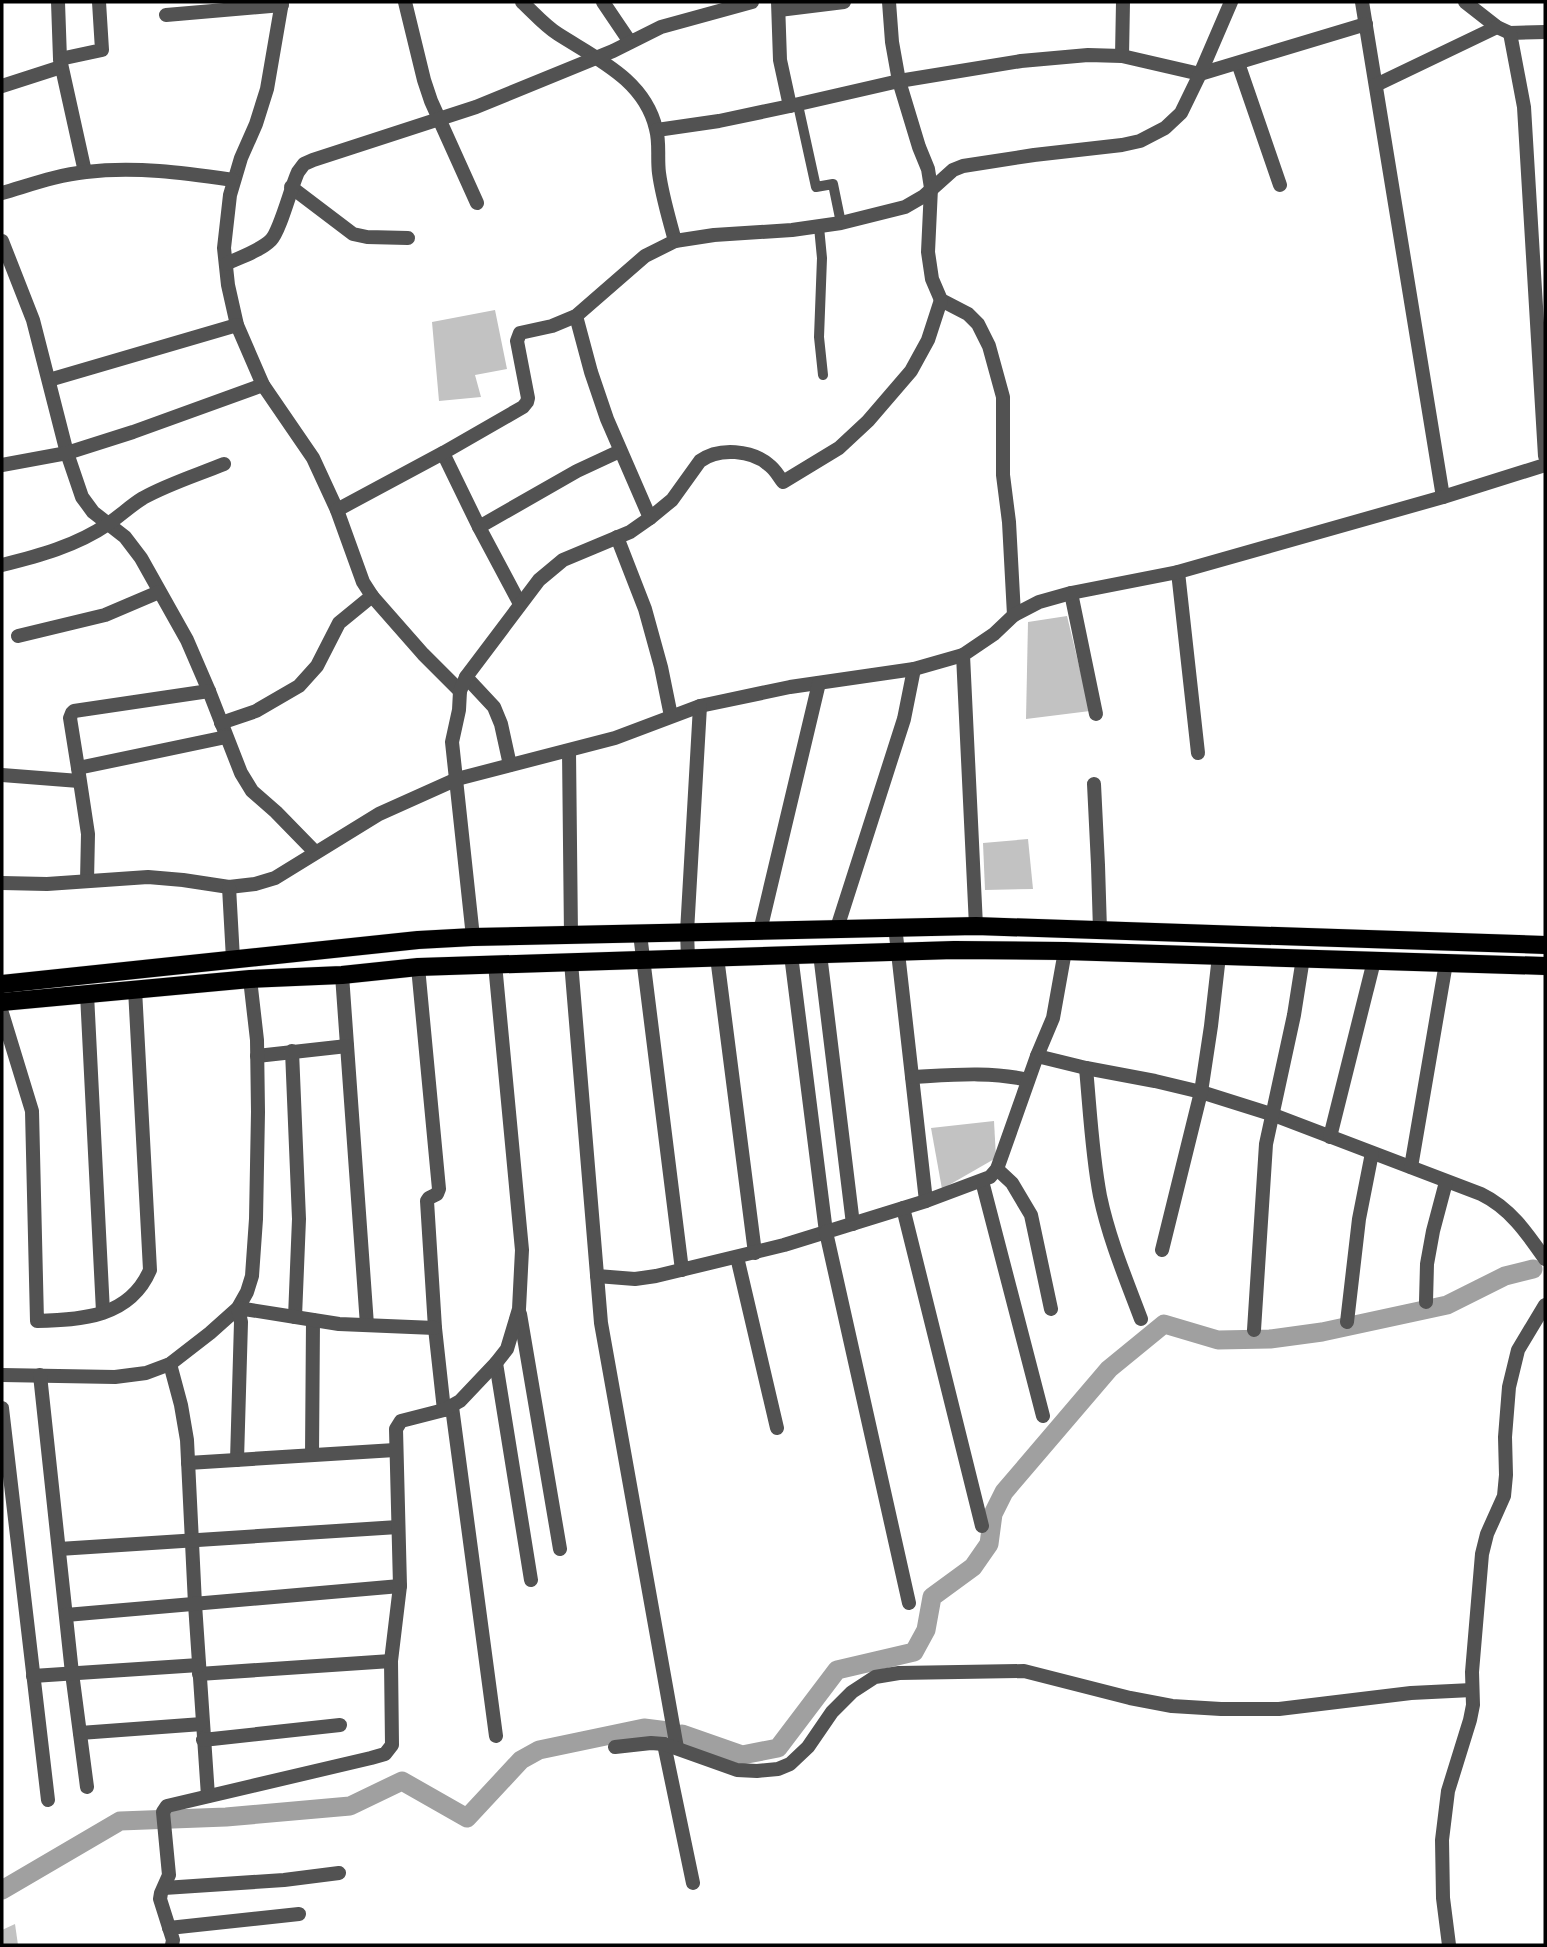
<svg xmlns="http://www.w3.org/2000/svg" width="1547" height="1947" font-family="'Space Grotesk',sans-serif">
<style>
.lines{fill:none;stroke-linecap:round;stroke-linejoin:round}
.canal{stroke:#a0a0a0;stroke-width:19}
.building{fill:#c2c2c2}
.primary-casing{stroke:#dbdbdb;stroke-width:19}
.service{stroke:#525252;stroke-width:10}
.minor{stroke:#525252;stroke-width:14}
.primary{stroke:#000;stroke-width:18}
</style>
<rect width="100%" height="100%" fill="#fff"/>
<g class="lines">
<g class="canal">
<polyline points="682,1734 742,1755 778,1748 837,1670 914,1652 926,1630 932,1597 973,1567 989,1544 993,1514 1004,1492 1109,1369 1164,1324 1218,1340 1270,1339 1322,1332 1447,1305 1505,1276 1533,1269"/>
<polyline points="2,1890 120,1821 226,1817 350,1806 402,1781 467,1818 521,1760 539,1750 644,1728 668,1731"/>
</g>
</g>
<g class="building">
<polygon points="495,310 507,369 475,375 481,397 439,401 432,322"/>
<polygon points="1067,616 1090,711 1026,719 1028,622"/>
<polygon points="1028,839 1033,889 985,890 983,843"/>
<polygon points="994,1121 996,1158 942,1189 931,1128"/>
<polygon points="15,1924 18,1945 2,1945 2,1930"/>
</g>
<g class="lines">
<g class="primary-casing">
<g id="primary">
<polyline points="2,984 418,940 473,937 976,926 1545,945"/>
<polyline points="2,1002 250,979 342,975 418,967 954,950 1065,951 1545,966"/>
</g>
</g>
<g class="service">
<polyline points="798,105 816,187 833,184 841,223"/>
<polyline points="819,227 822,258 819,337 823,375"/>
</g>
<g class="minor">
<polyline points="58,2 60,59 85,172"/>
<polyline points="282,2 267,89 256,124 241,158 230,195 224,248 228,285 237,325 263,385 313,458 337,510 363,582 372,596 423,654 460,691"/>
<polyline points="405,2 424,80 431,101 477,203"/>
<path d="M522 2C534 13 545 26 558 34 597 59 645 80 656 129 660 143 657 158 659 173 662 196 669 218 675 241"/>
<polyline points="603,2 630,42"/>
<polyline points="778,2 780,60 790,106"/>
<polyline points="889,2 892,42 899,81 919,147 928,169 931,188 928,252 932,279 941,300 968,314 978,324 989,346 1003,397 1003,475 1009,522 1014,615"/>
<polyline points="1362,2 1443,497"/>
<polyline points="1465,2 1497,27 1510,33 1545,32"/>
<polyline points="779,10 844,2"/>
<polyline points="166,15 282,5"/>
<polyline points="1510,33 1524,107 1545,456"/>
<polyline points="1122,56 1123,2"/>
<polyline points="60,59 102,50 99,2"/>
<polyline points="1238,63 1280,185"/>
<polyline points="1376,85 1497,27"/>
<polyline points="2,86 61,67"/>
<polyline points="657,130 719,121 790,106 899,81 1021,61 1088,55 1122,56 1200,74 1366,24"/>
<polyline points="291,187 353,234 367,237 408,238"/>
<path d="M2 193C30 185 57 175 86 172 136 166 184 173 233 180"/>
<polyline points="2,241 33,320 67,453 82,497 93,512 125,537 141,558 187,640 209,691 241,773 252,791 276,812 315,852"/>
<path d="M226 264C240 257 260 251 271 240 280 231 291 187 298 172L304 164 313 160 476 107 613 51 661 27 752 2"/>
<polyline points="576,316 591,372 607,419 650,518"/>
<polyline points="49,380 237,325"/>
<polyline points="443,453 479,527 520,604"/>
<polyline points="2,465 67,453 133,432 263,385"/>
<polyline points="337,510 443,453 523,407 527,402 528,398 517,341 520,333 552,326 576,316 645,256 675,241 714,235 792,230 841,223 905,207 924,196 953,170 963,166 1034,155 1122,145 1140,141 1165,128 1181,113 1200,74 1231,2"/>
<polyline points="479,527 577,471 620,451"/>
<polyline points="617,537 645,609 661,667 671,716"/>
<path d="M2 565C38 556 76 546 108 524 120 516 130 506 143 498 168 484 197 475 224 464"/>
<polyline points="1178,572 1198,753"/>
<polyline points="1071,593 1096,714"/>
<polyline points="18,636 105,615 159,592"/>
<polyline points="466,677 494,707 501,724 510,765"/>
<polyline points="221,723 256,711 299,686 317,666 339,623 372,596"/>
<polyline points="569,751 571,936"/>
<polyline points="78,768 70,718 72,713 74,711 209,691"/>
<polyline points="2,775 79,781"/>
<polyline points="1094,784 1098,865 1100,930"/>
<polyline points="87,881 88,834 78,768 226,737"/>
<polyline points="2,883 47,884 148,877 183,880 229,887 255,884 275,878 379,814 457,779 615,738 700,706 790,687 914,669 963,655"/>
<polyline points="229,887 233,959"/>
<polyline points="895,926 926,1201"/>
<polyline points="976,926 963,655 994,634 1014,615 1039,602 1071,593 1178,572 1443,497 1545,465"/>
<polyline points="837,928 904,719 914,669"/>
<polyline points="760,931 819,683"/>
<polyline points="640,934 682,1270"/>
<path d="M473 937 452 742 459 710 460 691 466 677 539 580 563 560 630 532 650 518 672 500 700 461C719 447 752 450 769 465 775 469 779 477 783 482L839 448 868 421 911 371 928 340 941 300"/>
<polyline points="820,954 853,1224"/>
<polyline points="717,957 755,1253"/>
<polyline points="688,958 687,932 700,706"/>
<polyline points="571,962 601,1323 677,1748"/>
<polyline points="418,967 439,1189 437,1194 429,1198 427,1201 435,1328 444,1410"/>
<polyline points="342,975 367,1325"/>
<polyline points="87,994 103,1312"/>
<path d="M2 1013 32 1111 37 1321C82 1320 130 1317 150 1270L135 989"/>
<polyline points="292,1051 299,1219 295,1317"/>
<polyline points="257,1056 347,1046"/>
<path d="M1037 1056 1086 1068 1155 1081 1201 1092 1271 1114 1481 1194C1510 1208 1527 1233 1545 1259"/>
<path d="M1086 1068C1090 1111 1092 1154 1100 1196 1109 1239 1126 1279 1141 1319"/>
<path d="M912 1077C950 1075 991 1071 1028 1080"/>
<polyline points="1330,1137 1374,961"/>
<polyline points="1411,1167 1446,963"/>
<polyline points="997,1169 1012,1183 1031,1215 1051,1309"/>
<polyline points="982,1181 1043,1416"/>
<polyline points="903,1208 982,1526"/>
<polyline points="1162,1250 1201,1092 1211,1026 1219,956"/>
<polyline points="737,1257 777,1428"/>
<polyline points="597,1276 635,1279 656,1276 784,1245 826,1232 791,955"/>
<polyline points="1426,1302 1427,1264 1433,1231 1446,1182"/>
<polyline points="520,1314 560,1549"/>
<polyline points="1347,1322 1359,1219 1372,1153"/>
<polyline points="1254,1330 1266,1144 1294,1015 1303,958"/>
<polyline points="496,1363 531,1580"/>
<polyline points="170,1364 181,1405 187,1440 195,1604 208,1796"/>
<polyline points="2,1375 115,1377 146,1373 170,1364 210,1333 238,1308 247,1292 252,1276 256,1219 258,1112 257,1040 250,979"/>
<polyline points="40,1375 72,1673 87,1787"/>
<polyline points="452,1407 496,1736"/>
<polyline points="2,1408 48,1800"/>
<polyline points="312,1455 313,1320"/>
<polyline points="237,1460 241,1322 238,1308 339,1324 435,1328"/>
<polyline points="188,1463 395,1450"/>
<polyline points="59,1549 398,1527"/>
<polyline points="909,1603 826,1232 926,1201 990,1177 997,1169 1037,1056 1053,1018 1065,951"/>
<polyline points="66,1615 400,1586"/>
<polyline points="199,1674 391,1661"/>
<polyline points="33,1676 199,1665"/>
<polyline points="80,1733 202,1724"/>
<polyline points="203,1740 340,1725"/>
<polyline points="664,1744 693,1883"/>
<polyline points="615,1747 651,1743 664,1744 737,1770 757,1771 778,1769 790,1764 808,1747 832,1712 852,1692 875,1677 899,1673 1024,1671 1130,1698 1172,1706 1221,1709 1279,1709 1411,1693 1472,1690"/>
<polyline points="164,1888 284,1880 339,1873"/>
<polyline points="169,1928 299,1914"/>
<polyline points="172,1945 173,1940 160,1899 161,1893 169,1875 163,1812 167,1806 371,1758 385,1754 392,1745 391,1661 400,1586 396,1429 401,1421 444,1410 460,1401 496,1363 507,1349 519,1309 522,1250 495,964"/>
<polyline points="1449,1945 1443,1898 1442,1840 1448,1791 1470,1720 1473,1705 1472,1672 1482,1554 1487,1534 1504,1496 1506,1475 1505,1437 1509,1387 1518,1350 1545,1305"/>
</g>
<use href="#primary" class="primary"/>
</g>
<rect width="1547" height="1947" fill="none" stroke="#000000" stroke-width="7"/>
</svg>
